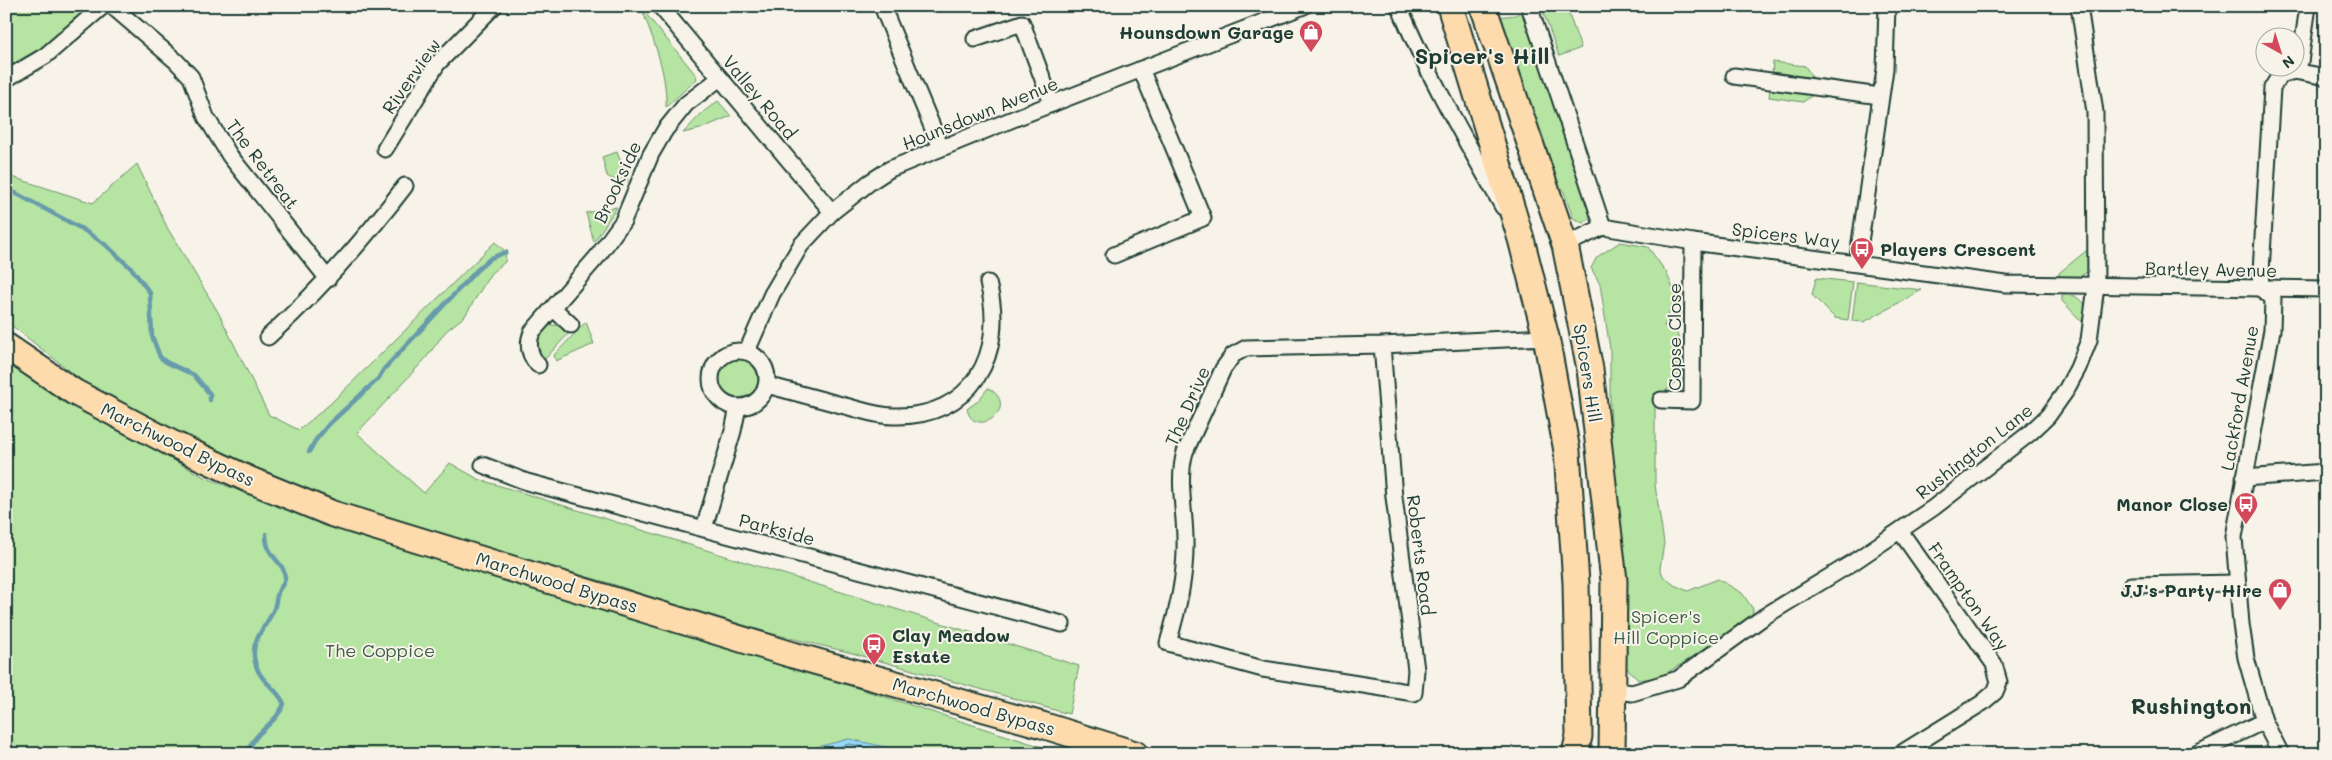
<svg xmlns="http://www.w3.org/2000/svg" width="2332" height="760" font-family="Mali,sans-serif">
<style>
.green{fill:#b6e4a2;stroke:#6a906b}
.water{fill:#99d9fa;stroke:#689bab}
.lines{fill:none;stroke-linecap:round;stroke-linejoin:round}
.shore{stroke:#507b83;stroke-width:1}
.stream{stroke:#689bab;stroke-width:4.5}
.street-casing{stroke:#1f3d34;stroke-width:19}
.primary-casing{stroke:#1f3d34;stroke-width:29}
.street{stroke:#f7f3e8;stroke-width:15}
.primary{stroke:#fedbac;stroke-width:25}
.labels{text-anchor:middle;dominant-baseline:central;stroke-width:4;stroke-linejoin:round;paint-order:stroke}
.poi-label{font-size:18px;font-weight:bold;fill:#1f3d34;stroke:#f7f3e8;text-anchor:end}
.street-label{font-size:18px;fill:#1f3d34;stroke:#f7f3e8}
.park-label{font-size:18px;fill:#3d5e4a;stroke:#f7f3e8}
.district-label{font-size:22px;font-weight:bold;fill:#1f3d34;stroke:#f7f3e8}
</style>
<rect width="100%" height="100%" fill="#f7f3e8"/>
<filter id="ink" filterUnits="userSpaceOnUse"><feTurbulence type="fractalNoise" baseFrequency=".02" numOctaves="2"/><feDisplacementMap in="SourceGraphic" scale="10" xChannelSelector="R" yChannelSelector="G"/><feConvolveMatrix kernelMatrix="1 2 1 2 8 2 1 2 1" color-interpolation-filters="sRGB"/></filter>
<g filter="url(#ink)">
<g class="green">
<polygon points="6,6 93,6 44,46 6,68"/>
<polygon points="1541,6 1566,6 1581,48 1559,56"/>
<path d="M642 9 696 75 697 79 666 107C667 72 654 42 642 9Z"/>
<path d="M1523 11 1592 213 1590 219 1583 223 1573 218 1564 192 1552 176 1496 18C1506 14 1514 18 1523 11Z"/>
<polygon points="1773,62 1805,66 1814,80 1772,74"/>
<polygon points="1770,88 1813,95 1803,102 1769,97"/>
<polygon points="718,101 731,116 700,129 683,133 703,112"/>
<polygon points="617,152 628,181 614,180 607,176 602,157"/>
<polygon points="137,164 168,229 218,312 269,415 299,430 330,404 495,242 506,252 505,262 491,273 465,316 446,331 426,358 357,433 424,493 450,463 478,479 1079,666 1069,714 852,653 732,624 612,584 327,502 104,398 6,321 6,175 93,203"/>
<polygon points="617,207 594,242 586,213"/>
<polygon points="1620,242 1648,247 1666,272 1676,295 1664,326 1676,331 1680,342 1683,375 1655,401 1655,485 1664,543 1660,568 1663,576 1674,585 1688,591 1718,579 1742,593 1753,609 1752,617 1719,641 1660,677 1638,680 1623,664 1610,403 1610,349 1600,284 1591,268 1597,257"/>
<polygon points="2092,246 2089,271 2074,280 2059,280 2059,273"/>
<polygon points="1816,278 1853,282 1848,320 1835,318 1812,295"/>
<polygon points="1857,282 1922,290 1864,322 1852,321"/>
<polygon points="2062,295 2075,296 2089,307 2088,328 2062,301"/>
<polygon points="586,322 594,344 556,361 554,355"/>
<path d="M552 325 562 326 570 332 544 360C534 346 535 331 552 325Z"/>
<circle cx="738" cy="379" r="20"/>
<polygon points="6,362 100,419 204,477 350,534 650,622 1064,754 916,754 849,739 790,754 6,754"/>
<path d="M988 388C1023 407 974 441 967 409L978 401Z"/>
</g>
<polygon class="water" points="849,739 916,754 790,754"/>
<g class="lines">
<polyline class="shore" points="811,754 850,744 893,754"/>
<g class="stream">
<polyline points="6,188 82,229 106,245 132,269 150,293 152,336 160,357 166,362 194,375 210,394 210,400"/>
<polyline points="309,452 315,441 329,424 378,379 384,369 477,270 491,258 506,252"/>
<path d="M247 754C255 729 274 727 284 704 277 686 257 683 254 656 252 638 267 626 273 611 276 605 276 598 278 592 280 587 285 583 285 578 285 560 266 560 266 534"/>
</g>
<g class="street-casing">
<g id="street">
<polyline points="112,6 176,61 191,77 206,117 230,156 328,279"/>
<polyline points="660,6 832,212"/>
<polyline points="882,6 941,148"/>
<path d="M1399 6C1428 76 1466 141 1503 207"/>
<polyline points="1529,6 1603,227"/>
<polyline points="975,39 1022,23 1052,104"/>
<polyline points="2294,71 2300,62 2308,6"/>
<polyline points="1734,76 1880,96"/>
<polyline points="6,79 45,56 103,6"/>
<polyline points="385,149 437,64 494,6"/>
<polyline points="1565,245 1603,227 1693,242 2006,284 2326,289"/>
<polyline points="1114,255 1203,218 1141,69"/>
<polyline points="1857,263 1885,69 1887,6"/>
<polyline points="2260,288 2273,298 2272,330 2234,537 2241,624 2246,658 2264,721 2281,754"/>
<polyline points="2260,288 2272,88 2280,75 2294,71 2326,77"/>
<polyline points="553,308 571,325"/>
<path d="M268 337C319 291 363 241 405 186"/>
<path d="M1382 345 1394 497 1416 670 1414 693 1263 669 1168 643C1178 609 1186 575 1185 540 1185 511 1177 480 1185 452L1223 369 1233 355 1246 348 1382 345 1546 337"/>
<circle cx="739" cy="379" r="28"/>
<polyline points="747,351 772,294 801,245 832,212 870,182 890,169 1018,117 1304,6"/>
<path d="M538 365C529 355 527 344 532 332L597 257 623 221 651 154 665 130 686 104 720 78"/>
<path d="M767 385C793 392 819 399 845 406 861 410 877 416 893 416 972 419 1007 353 988 283"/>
<polyline points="1661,400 1692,401 1693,242"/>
<polyline points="483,465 527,482 1062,624"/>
<polyline points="2244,478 2326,472"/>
<polyline points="704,528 733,431 738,407"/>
<polyline points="1900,531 1994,664 1999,682 1995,692 1982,703 1900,754"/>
<polyline points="2131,585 2237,583"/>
<polyline points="1612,690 1632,693 1678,679 1765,616 1852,563 1933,508 2030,433 2048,416 2065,392 2078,368 2089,340 2096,286 2095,112 2079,6"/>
<polyline points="2196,754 2264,721"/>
</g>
</g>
<g class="primary-casing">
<g id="primary">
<polyline points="1450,6 1521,239 1546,337 1567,451 1576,583 1579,736 1575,754"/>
<polyline points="1483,6 1565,245 1590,369 1614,581 1612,754"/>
<polyline points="6,346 74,392 173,444 250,480 333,514 793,655 1042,725 1135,754"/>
</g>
</g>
<use href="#street" class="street"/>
<use href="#primary" class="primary"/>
</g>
</g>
<defs>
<g id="shop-pin" transform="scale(1.25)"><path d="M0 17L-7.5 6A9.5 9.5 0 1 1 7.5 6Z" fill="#d1495b" stroke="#f7f3e8"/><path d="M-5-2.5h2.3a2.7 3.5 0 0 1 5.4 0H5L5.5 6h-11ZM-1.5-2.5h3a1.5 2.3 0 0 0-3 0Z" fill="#fff"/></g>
<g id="bus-pin" transform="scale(1.25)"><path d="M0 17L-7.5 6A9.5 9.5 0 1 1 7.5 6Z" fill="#d1495b" stroke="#f7f3e8"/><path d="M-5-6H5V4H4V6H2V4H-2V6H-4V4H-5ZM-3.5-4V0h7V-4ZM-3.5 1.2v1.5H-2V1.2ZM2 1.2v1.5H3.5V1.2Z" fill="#fff"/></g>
</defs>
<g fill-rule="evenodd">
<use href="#shop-pin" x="1311" y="32"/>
<use href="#bus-pin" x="1862" y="249"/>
<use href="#bus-pin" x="2246" y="504"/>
<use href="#shop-pin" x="2280" y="590"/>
<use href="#bus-pin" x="874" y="645"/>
</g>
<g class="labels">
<g class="poi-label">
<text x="1294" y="32">Hounsdown Garage</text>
<text x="1880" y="249" text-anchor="start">Players Crescent</text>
<text x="2228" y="504">Manor Close</text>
<text x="2262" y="590">JJ's Party Hire</text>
<text x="892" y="635" text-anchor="start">Clay Meadow<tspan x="892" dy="21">Estate</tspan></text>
</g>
<g class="street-label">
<text transform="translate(411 76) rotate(-55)">Riverview</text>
<text transform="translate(760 97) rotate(50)">Valley Road</text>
<text transform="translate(980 113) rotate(-22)">Hounsdown Avenue</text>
<text transform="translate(263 164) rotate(53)">The Retreat</text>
<text transform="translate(617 182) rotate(-65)">Brookside</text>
<text transform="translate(1786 235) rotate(7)">Spicers Way</text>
<text transform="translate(2211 269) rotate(1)">Bartley Avenue</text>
<text transform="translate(1674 337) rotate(-90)">Copse Close</text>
<text transform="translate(1588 373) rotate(81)">Spicers Hill</text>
<text transform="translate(2239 398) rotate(-80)">Lackford Avenue</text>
<text transform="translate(1187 406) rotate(-66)">The Drive</text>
<text transform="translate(178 444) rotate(26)">Marchwood Bypass</text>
<text transform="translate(1974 451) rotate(-38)">Rushington Lane</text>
<text transform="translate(777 529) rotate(15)">Parkside</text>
<text transform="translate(1421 555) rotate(83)">Roberts Road</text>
<text transform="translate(557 582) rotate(17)">Marchwood Bypass</text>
<text transform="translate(1969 596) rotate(55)">Frampton Way</text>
<text transform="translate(974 706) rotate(16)">Marchwood Bypass</text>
</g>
<g class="park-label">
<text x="1666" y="616">Spicer's<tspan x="1666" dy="21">Hill Coppice</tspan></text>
<text x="380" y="650">The Coppice</text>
</g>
<g class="district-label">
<text x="1482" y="55">Spicer's Hill</text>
<text x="2191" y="705">Rushington</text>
</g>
</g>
<rect width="2332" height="760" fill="none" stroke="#f7f3e8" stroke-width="25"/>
<rect x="12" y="12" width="2307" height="735" fill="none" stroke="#1f3d34" stroke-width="2" filter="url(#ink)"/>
<g transform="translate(2280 52) rotate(141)"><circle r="24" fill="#f7f3e8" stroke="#a1aaa0"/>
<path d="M0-4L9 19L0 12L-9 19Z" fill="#d1495b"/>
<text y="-8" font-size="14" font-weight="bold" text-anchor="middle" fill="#1f3d34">N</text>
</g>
</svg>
